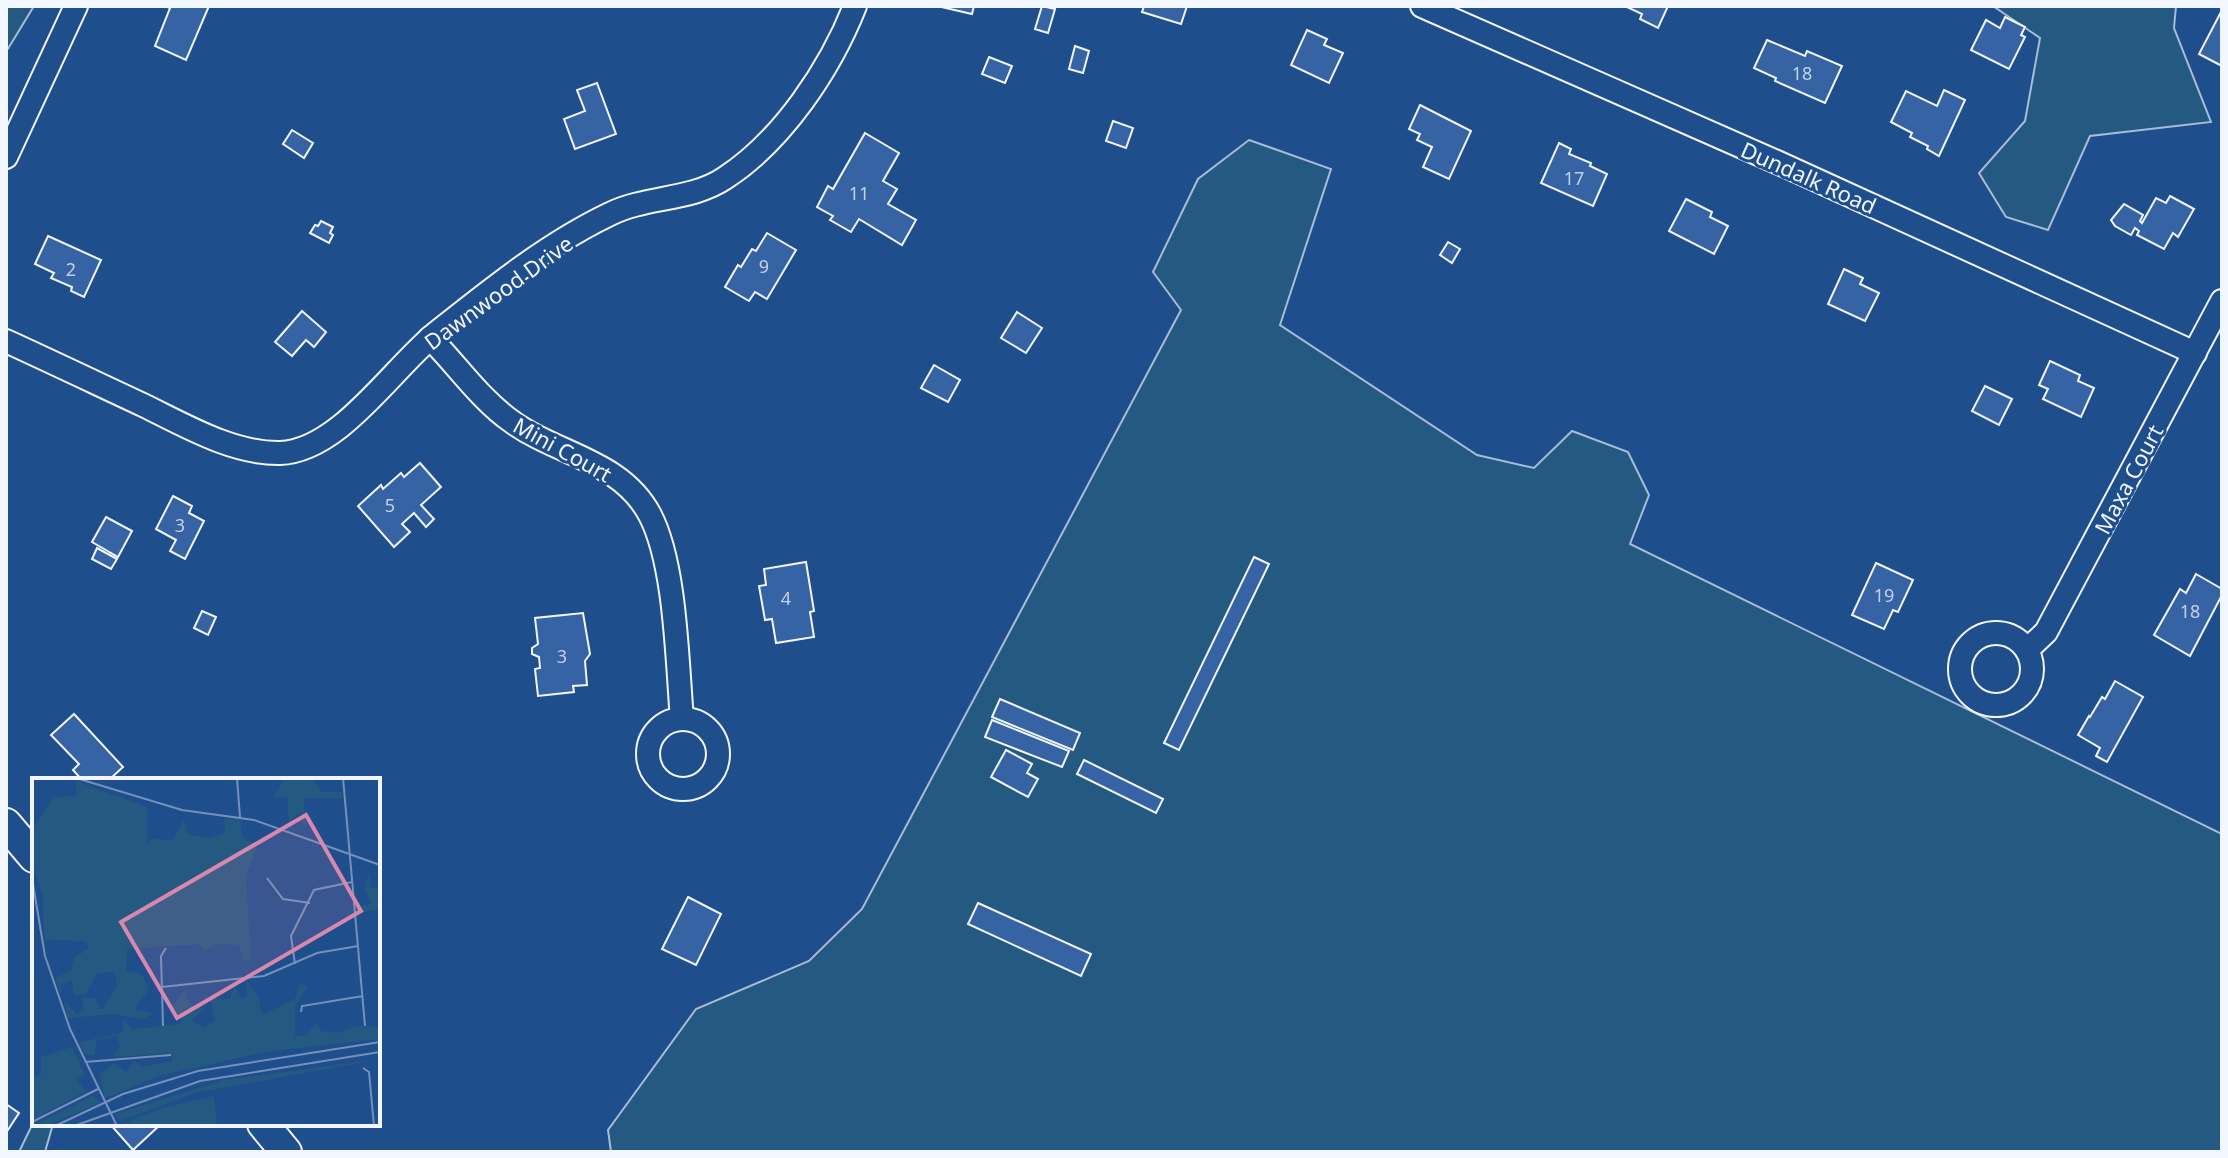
<svg xmlns="http://www.w3.org/2000/svg" width="2228" height="1158" font-family="'Noto Sans',sans-serif">
<style>
.green{fill:#245a82;stroke:#a8bbd7;stroke-width:2}
.building{fill:#3563a3;stroke:#f2f6ff;stroke-width:2}
.lines{fill:none;stroke-linecap:round;stroke-linejoin:round}
.street-casing{stroke:#f2f6ff;stroke-width:26}
.secondary-casing{stroke:#f2f6ff;stroke-width:34}
.street{stroke:#1f4e8c;stroke-width:22}
.secondary{stroke:#1f4e8c;stroke-width:30}
.labels{text-anchor:middle;dominant-baseline:central;stroke-width:6;stroke-linejoin:round;paint-order:stroke}
.number-label{font-size:18px;fill:#c3d1e8}
.street-label{font-size:22px;fill:#f2f6ff;stroke:#1f4e8c}
.inset-road{fill:none;stroke:#7391ba;stroke-width:2}
.view{fill:#da87ad;fill-opacity:0.15;stroke:#da87ad;stroke-width:4}
.inset-edge{fill:none;stroke:#f2f6ff;stroke-width:4}
</style>
<rect width="100%" height="100%" fill="#1f4e8c"/>
<g class="green">
<polygon points="6,6 34,6 6,52"/>
<polygon points="1993,6 2176,6 2174,28 2211,122 2090,136 2048,230 2006,217 1979,173 2025,121 2040,38"/>
<polygon points="1249,140 1331,169 1280,325 1477,455 1534,468 1572,431 1628,452 1649,495 1630,544 2222,834 2222,1152 611,1152 608,1130 696,1009 809,961 862,909 1181,310 1153,272 1198,179"/>
<polygon points="34,1121 34,1124 53,1124 45,1152 19,1152"/>
</g>
<g class="building">
<polygon points="165,6 209,6 186,60 155,46 170,8"/>
<polygon points="937,6 974,6 972,14"/>
<polygon points="1042,6 1055,9 1048,33 1035,29"/>
<polygon points="1144,6 1187,6 1181,24 1142,12"/>
<polygon points="1625,6 1668,6 1658,28 1640,19 1642,14"/>
<polygon points="2222,10 2222,66 2199,54"/>
<polygon points="2005,17 2025,27 2021,35 2025,37 2009,69 1971,50 1986,20 2000,28"/>
<polygon points="1307,30 1327,39 1324,45 1343,53 1329,83 1291,65"/>
<polygon points="1767,40 1805,56 1807,51 1842,66 1825,103 1775,81 1776,78 1754,68"/>
<polygon points="1075,46 1089,51 1083,73 1069,69"/>
<polygon points="989,57 1012,66 1005,83 982,74"/>
<polygon points="597,83 616,134 575,149 564,119 585,111 577,90"/>
<polygon points="1944,90 1965,100 1939,156 1927,149 1928,146 1910,137 1912,133 1891,122 1906,91 1937,106"/>
<polygon points="1420,105 1471,131 1449,179 1423,167 1432,147 1417,140 1420,134 1409,129"/>
<polygon points="1113,121 1133,128 1126,148 1106,141"/>
<polygon points="292,130 313,143 304,158 283,144"/>
<polygon points="865,133 899,153 883,181 897,189 888,204 916,220 902,245 859,219 851,232 830,220 833,216 817,207 828,186 833,189"/>
<polygon points="1559,143 1571,149 1569,154 1591,163 1590,166 1607,174 1593,206 1541,183"/>
<polygon points="2170,196 2194,209 2178,237 2173,233 2164,249 2137,235 2139,231 2135,228 2131,235 2115,226 2111,220 2124,204 2143,215 2140,221 2142,223 2156,198 2166,203"/>
<polygon points="1686,199 1712,212 1710,217 1728,226 1714,254 1669,231"/>
<polygon points="321,221 333,227 330,233 333,235 329,243 310,233 315,225 318,226"/>
<polygon points="767,233 796,250 767,299 755,292 749,301 725,287 738,265 741,267 752,249 756,251"/>
<polygon points="48,236 101,260 84,297 71,291 72,287 51,278 54,273 35,264"/>
<polygon points="1448,242 1460,249 1452,263 1440,255"/>
<polygon points="1844,269 1863,278 1860,284 1879,293 1865,321 1828,304"/>
<polygon points="302,311 326,332 314,347 306,340 292,356 275,342"/>
<polygon points="1017,312 1042,328 1026,353 1001,338"/>
<polygon points="2050,361 2080,375 2078,381 2094,388 2081,417 2043,399 2048,389 2039,385"/>
<polygon points="934,365 960,380 948,402 921,388"/>
<polygon points="1985,386 2012,399 1999,425 1972,411"/>
<polygon points="420,463 441,487 421,505 434,519 426,527 414,513 402,524 410,532 394,547 358,506 381,485 383,489 401,473 404,477"/>
<polygon points="173,496 192,506 189,513 204,521 185,559 170,551 176,540 156,529"/>
<polygon points="106,517 132,531 118,557 92,542"/>
<polygon points="97,548 117,559 111,569 92,559"/>
<polygon points="1254,557 1269,564 1179,750 1164,743"/>
<polygon points="806,562 814,611 810,612 814,637 776,643 772,619 765,620 759,586 766,585 764,569"/>
<polygon points="1876,563 1913,580 1898,612 1893,610 1884,629 1852,615"/>
<polygon points="2196,574 2222,589 2222,595 2190,656 2154,635 2180,589 2186,593"/>
<polygon points="202,611 216,617 208,635 194,628"/>
<polygon points="583,613 590,654 585,661 587,685 573,686 574,692 538,696 535,669 540,668 539,657 532,654 532,648 538,644 535,618"/>
<polygon points="2115,681 2143,697 2107,762 2096,756 2100,748 2078,735 2089,716 2090,717 2102,697 2105,699"/>
<polygon points="1000,699 1080,733 1073,750 992,717"/>
<polygon points="74,714 123,767 109,780 82,780 73,770 79,764 51,735"/>
<polygon points="992,720 1069,751 1062,767 985,737"/>
<polygon points="1006,750 1032,764 1027,773 1038,779 1028,797 991,777"/>
<polygon points="1084,760 1163,799 1156,813 1077,774"/>
<polygon points="688,897 721,914 696,965 662,949"/>
<polygon points="978,903 1091,954 1081,976 968,924"/>
<polygon points="6,1104 19,1113 6,1133"/>
<polygon points="110,1124 161,1124 133,1150"/>
</g>
<g class="lines">
<g class="street-casing">
<g id="street">
<polyline points="1422,6 1779,163 2195,353"/>
<polyline points="6,157 76,6"/>
<path d="M430 338C457 365 480 399 511 421 557 455 621 460 650 515 676 565 677 662 682 719"/>
<path d="M6 341C52 362 98 384 143 405 184 425 233 454 280 453 339 451 391 370 435 334 489 291 547 244 610 214 646 196 691 201 725 178 783 140 830 69 855 6"/>
<circle cx="1996" cy="669" r="36"/>
<polyline points="2027,650 2046,632 2222,301"/>
<circle cx="683" cy="754" r="35"/>
</g>
</g>
<g class="secondary-casing">
<g id="secondary">
<polyline points="6,824 34,857"/>
<polyline points="263,1124 286,1152"/>
</g>
</g>
<use href="#street" class="street"/>
<use href="#secondary" class="secondary"/>
</g>
<g class="labels">
<g class="number-label">
<text x="1802" y="73">18</text>
<text x="1574" y="178">17</text>
<text x="859" y="193">11</text>
<text x="764" y="266">9</text>
<text x="71" y="269">2</text>
<text x="390" y="505">5</text>
<text x="180" y="525">3</text>
<text x="1884" y="595">19</text>
<text x="786" y="598">4</text>
<text x="2190" y="611">18</text>
<text x="562" y="656">3</text>
</g>
<g class="street-label">
<text transform="translate(1809 177) rotate(24)">Dundalk Road</text>
<text transform="translate(498 292) rotate(-36)">Dawnwood Drive</text>
<text transform="translate(563 449) rotate(29)">Mini Court</text>
<text transform="translate(2128 479) rotate(-62)">Maxa Court</text>
</g>
</g>
<g transform="translate(32 778)">
<rect width="348" height="348" fill="#1f4e8c"/>
<path d="M253 0H279L290 14H310V20H272L274 53 269 34 257 43 255 19H241ZM43 3 115 29V67L119 61 141 62 152 41 156 56 178 60 193 55 192 40 208 42 210 59 225 68 214 99 219 181 211 183 207 167 185 166 173 173 168 166 95 171 94 193 110 197 117 211 102 231 122 236 110 241 81 236 36 240 32 222 44 236 52 232 50 220H63L70 232 85 208 82 194 65 195 54 216 42 217 40 202 30 206 29 216 23 200 39 193 42 180 57 170 54 163 12 162 11 117 0 84V52L22 19 45 18ZM337 94 338 109 348 111V131L326 135V129L339 125 333 111ZM214 202 227 220 230 237 263 221 267 207H277L263 228V258L274 257 284 245 289 253 305 255 325 248 348 249V261L239 273 127 298 73 320 67 297 82 285 94 294 103 282 109 289 140 283V275L81 279 88 269 85 258 64 262 63 277H53L47 264 90 255 92 242 100 251 148 246 150 240 140 229 153 211 158 227 173 230 159 243 172 249 183 243 178 220 198 221 202 207 210 221 215 218ZM40 269 53 296 44 302 54 313 0 342V299L9 297V279ZM348 281 163 315 88 343 83 336 192 302ZM61 318 68 324 15 348H0ZM182 318 185 348 91 346 127 331Z" fill="#245a82"/>
<path class="inset-road" d="M44 0 150 32 222 42 348 87M205 0 208 39M311 0 333 248M0 100 13 178 38 251 85 348M235 100 251 121 278 125M263 186 259 158 282 112 320 104M130 209 232 198 285 175 326 168M269 234 270 228 331 218M131 248 129 178 134 170M53 284 139 277M331 290 337 294 342 348M0 344 66 311M23 348 91 316 166 293 348 264M42 348 168 303 348 274"/>
<path class="view" d="M274 37 329 133 145 240 89 144Z"/>
<rect width="348" height="348" class="inset-edge"/>
</g>
<rect width="2228" height="1158" fill="none" stroke="#f2f6ff" stroke-width="16"/>
</svg>
